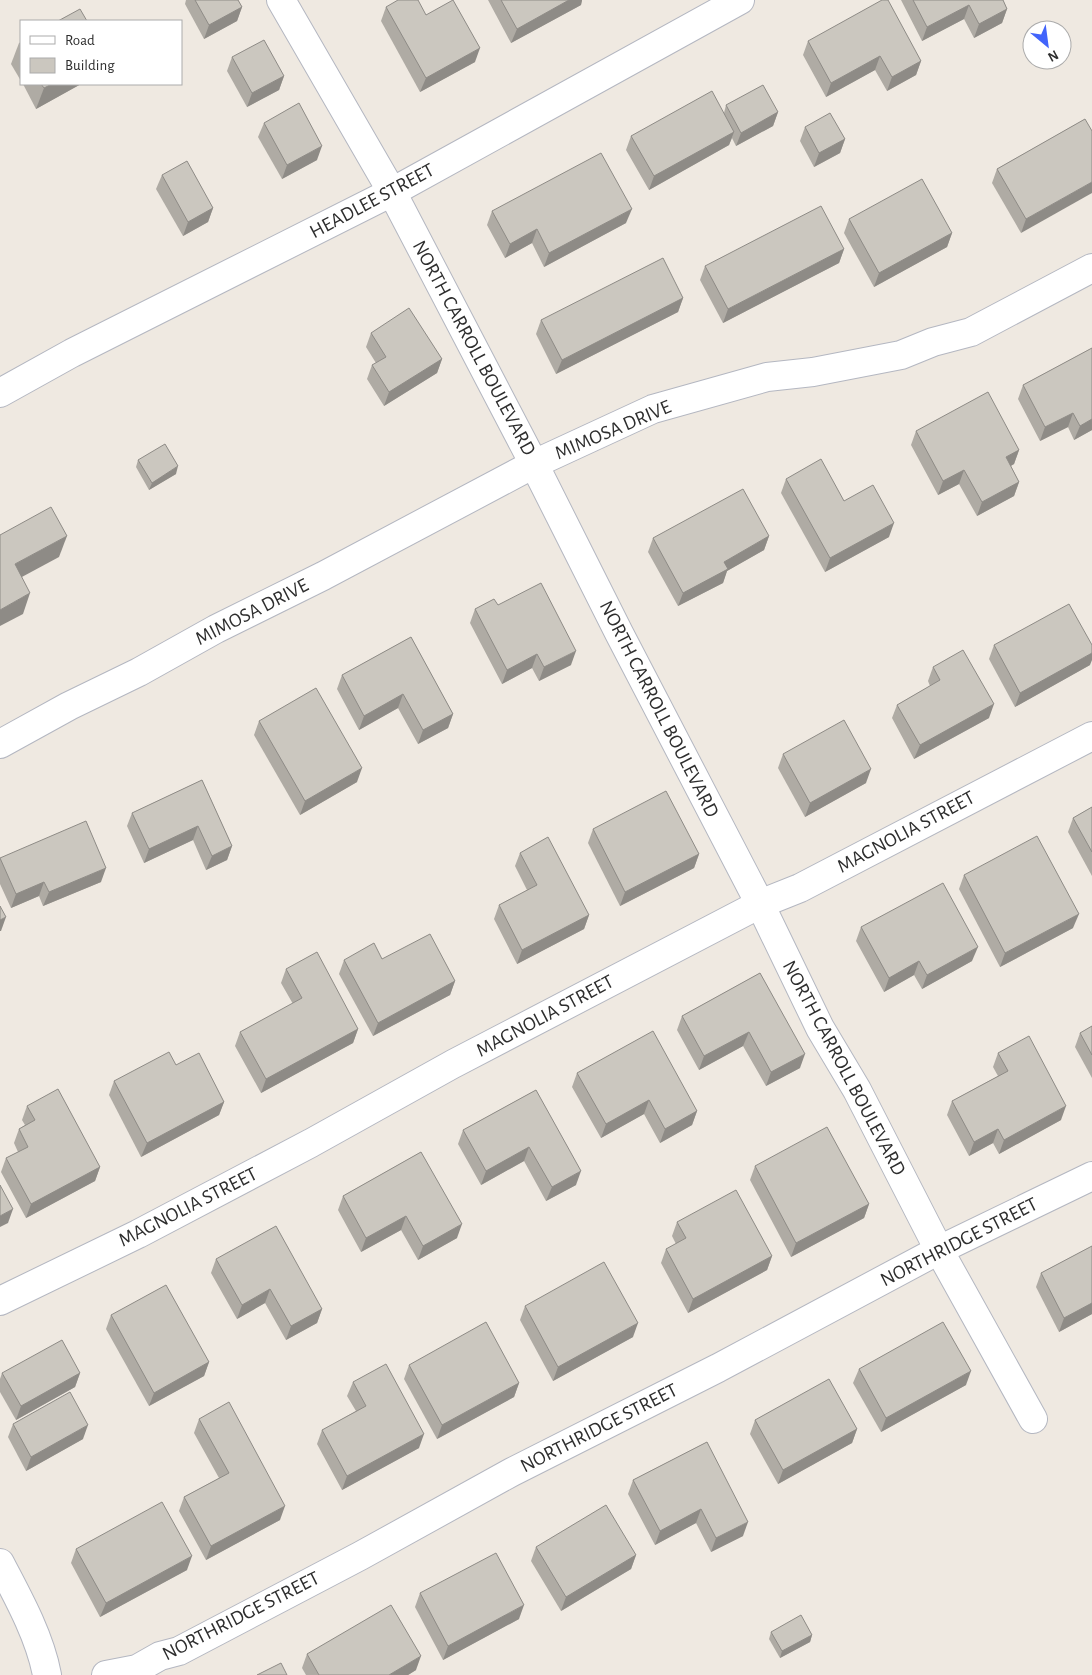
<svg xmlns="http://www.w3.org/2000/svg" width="1092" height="1675" font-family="'Alegreya Sans',sans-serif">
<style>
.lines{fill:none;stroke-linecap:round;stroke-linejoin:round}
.street-casing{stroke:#b4b7c1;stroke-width:30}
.street{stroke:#fff;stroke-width:28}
.wall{fill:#afaba4}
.shaded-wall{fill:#8e8b86}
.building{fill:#cbc7bf;stroke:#8e8b86}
.labels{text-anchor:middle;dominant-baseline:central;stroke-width:5;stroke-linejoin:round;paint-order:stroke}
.street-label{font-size:20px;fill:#2e2e2e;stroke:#fff}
</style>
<rect width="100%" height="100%" fill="#efe9e1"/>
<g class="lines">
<g class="street-casing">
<g id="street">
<polyline points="281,0 392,192 534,464 619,633 760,904 820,1028 857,1090 939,1250 1033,1419"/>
<polyline points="0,393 72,353 392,192 740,0"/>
<polyline points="0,744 69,706 139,672 216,629 323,576 534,464 653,409 767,377 813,372 901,355 933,342 971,332 1092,268"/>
<polyline points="0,1301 138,1234 311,1143 453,1064 760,904 800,888 1092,736"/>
<path d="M0 1563C18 1597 40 1637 47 1675"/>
<polyline points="106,1675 137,1669 160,1656 179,1651 360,1556 512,1472 718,1368 939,1250 1092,1176"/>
</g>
</g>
<use href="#street" class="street"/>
</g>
<g class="wall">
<polygon points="186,0 238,0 242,7 237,21 204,39 185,4"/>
<polygon points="488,0 582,0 581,5 511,43"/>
<polygon points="901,0 1003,0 1007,9 1002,23 974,38 964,19 922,41"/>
<polygon points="386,7 426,15 475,62 420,92 381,21"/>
<polygon points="808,41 921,61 916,75 887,91 875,70 826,97 803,55"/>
<polygon points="21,42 21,81 11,64 19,43"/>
<polygon points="232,57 284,76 279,90 247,107 227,71"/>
<polygon points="23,84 81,84 36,109"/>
<polygon points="726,105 778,112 773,126 736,146 732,138 729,145 649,190 626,150 631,136 724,113"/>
<polygon points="1085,119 1021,233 992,183 997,169"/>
<polygon points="264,123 317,160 282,179 258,137"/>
<polygon points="805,127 845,139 840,153 814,167 800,141"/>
<polygon points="162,175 213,208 208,222 183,236 156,189"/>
<polygon points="492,211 626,223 544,267 532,243 505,258 487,225"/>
<polygon points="849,219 952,233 947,247 874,287 844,233"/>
<polygon points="844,249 839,263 723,323 700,280 705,266"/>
<polygon points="683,298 678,312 556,374 536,334 541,320"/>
<polygon points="371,333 442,359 437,373 384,406 367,379 372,365 376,363 366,347"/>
<polygon points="1092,348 1092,431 1092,430 1074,440 1068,427 1040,441 1018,399 1023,385"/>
<polygon points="916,431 1019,450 1014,464 1011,466 1019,482 1014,496 977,516 959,484 938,495 911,445"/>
<polygon points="138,460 176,474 149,490 136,467"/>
<polygon points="786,479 844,501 889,537 825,572 781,493"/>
<polygon points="769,536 764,550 727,571 723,583 678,606 648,552 653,538"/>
<polygon points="498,605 571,665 539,681 532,668 502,684 470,623 475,609"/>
<polygon points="411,637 453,714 448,728 418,744 398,708 359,730 337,689 342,675"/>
<polygon points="994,645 1090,665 1015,707 989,659"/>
<polygon points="933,667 989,718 914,759 892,718 897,705 930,686 928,681"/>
<polygon points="259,721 357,782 300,815 254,735"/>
<polygon points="783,754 866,783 805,817 778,768"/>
<polygon points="202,780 232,846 227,860 206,870 193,840 144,863 127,826 132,813"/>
<polygon points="1092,807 1092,876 1068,832 1073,818"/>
<polygon points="593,829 699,854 694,868 620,906 588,843"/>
<polygon points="520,853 589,915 584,929 517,964 494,919 499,905 527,890 515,866"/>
<polygon points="0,858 101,882 43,906 39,896 11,908 0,884"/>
<polygon points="964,875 1073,928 1000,967 959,889"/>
<polygon points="861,927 972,961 922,989 914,975 884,992 856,941"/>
<polygon points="382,959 455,981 450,995 373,1036 339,974 344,960"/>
<polygon points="286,969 358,1029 353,1043 261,1093 235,1046 240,1032 293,1004 281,983"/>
<polygon points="760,973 800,1068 766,1086 743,1046 699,1070 677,1030 682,1016"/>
<polygon points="1092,1026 1092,1078 1075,1047 1080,1033"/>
<polygon points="998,1053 1061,1120 999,1154 993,1143 969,1156 947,1115 952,1101 998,1076 993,1067"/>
<polygon points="176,1065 224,1102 219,1115 141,1157 109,1095 114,1081"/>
<polygon points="577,1073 697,1111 692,1125 660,1143 644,1114 601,1138 572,1087"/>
<polygon points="536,1090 576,1185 546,1201 524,1161 481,1185 458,1144 463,1130"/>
<polygon points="27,1106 100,1167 95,1181 26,1218 1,1172 6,1158 18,1152 14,1143 19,1129 25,1125 22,1120"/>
<polygon points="421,1152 457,1238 418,1260 401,1230 361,1252 338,1210 343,1196"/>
<polygon points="755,1166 869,1204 864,1218 791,1257 750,1180"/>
<polygon points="677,1222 772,1256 767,1270 688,1313 661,1263 666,1249 676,1244 672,1236"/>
<polygon points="1092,1246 1092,1314 1059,1332 1036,1287 1041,1273"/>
<polygon points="216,1259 322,1309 317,1323 286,1340 265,1303 237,1319 211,1273"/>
<polygon points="525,1306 633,1337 553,1381 520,1320"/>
<polygon points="111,1315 209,1362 204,1376 149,1406 106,1329"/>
<polygon points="409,1365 519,1383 514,1397 437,1439 404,1379"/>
<polygon points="859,1369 966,1385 881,1432 853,1383"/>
<polygon points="2,1373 80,1373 75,1387 16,1420 0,1392 0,1379"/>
<polygon points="353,1382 419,1448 342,1490 317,1444 322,1430 356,1411 347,1396"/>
<polygon points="199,1419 280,1520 206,1560 179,1511 184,1497 219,1478 194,1433"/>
<polygon points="755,1420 857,1429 852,1443 778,1484 750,1434"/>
<polygon points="13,1424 83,1439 26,1471 8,1437"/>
<polygon points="707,1442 743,1536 711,1552 696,1523 655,1545 628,1494 633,1480"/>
<polygon points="536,1547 636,1555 631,1569 561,1611 531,1561"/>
<polygon points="76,1549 187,1570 100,1617 71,1563"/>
<polygon points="420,1593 519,1619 443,1660 415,1607"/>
<polygon points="771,1632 812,1635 810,1642 780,1658 769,1639"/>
<polygon points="307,1654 416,1670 408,1675 306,1675 302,1668"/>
</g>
<g class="shaded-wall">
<polygon points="569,0 582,0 581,5 511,43 517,29"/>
<polygon points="969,5 964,19 922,41 927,27"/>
<polygon points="242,7 237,21 204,39 209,25"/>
<polygon points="1007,9 1002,23 974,38 979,24"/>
<polygon points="480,48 475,62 420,92 426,78"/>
<polygon points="880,56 875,70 826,97 831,83"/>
<polygon points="921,61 916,75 887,91 892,77"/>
<polygon points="284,76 279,90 247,107 252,93"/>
<polygon points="52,84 81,84 36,109 44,88"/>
<polygon points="778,112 773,126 736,146 741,133"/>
<polygon points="734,132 729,145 649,190 654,176"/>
<polygon points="845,139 840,153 814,167 819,153"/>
<polygon points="322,146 317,160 282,179 287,165"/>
<polygon points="1092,182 1092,193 1021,233 1026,219"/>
<polygon points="213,208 208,222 183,236 188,222"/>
<polygon points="632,209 626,223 544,267 549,253"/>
<polygon points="537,229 532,243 505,258 510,244"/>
<polygon points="952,233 947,247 874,287 879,273"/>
<polygon points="844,249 839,263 723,323 728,309"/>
<polygon points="683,298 678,312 556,374 562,360"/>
<polygon points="442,359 437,373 384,406 389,392"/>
<polygon points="1073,413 1068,427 1040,441 1045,427"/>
<polygon points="1092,419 1092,430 1074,440 1080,426"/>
<polygon points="1019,450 1014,464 1001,471 1006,457"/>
<polygon points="178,466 176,474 149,490 152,483"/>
<polygon points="964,470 959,484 938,495 943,481"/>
<polygon points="1019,482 1014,496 977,516 982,502"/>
<polygon points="894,523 889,537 825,572 830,558"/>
<polygon points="67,536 59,557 7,585 15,564"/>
<polygon points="769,536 764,550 727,571 723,583 678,606 683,593 724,562"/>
<polygon points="30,593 23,614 0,626 0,610"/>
<polygon points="576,651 571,665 539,681 544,667"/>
<polygon points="1092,653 1092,660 1090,665 1015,707 1020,693"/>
<polygon points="537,654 532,668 502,684 507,670"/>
<polygon points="403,694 398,708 359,730 364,716"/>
<polygon points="994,704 989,718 914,759 920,745"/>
<polygon points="453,714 448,728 418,744 423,730"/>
<polygon points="362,768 357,782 300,815 305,801"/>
<polygon points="871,769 866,783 805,817 810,803"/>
<polygon points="198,826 193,840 144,863 149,849"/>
<polygon points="232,846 227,860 206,870 212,856"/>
<polygon points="699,854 694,868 620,906 625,892"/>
<polygon points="106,868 101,882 43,906 49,892"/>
<polygon points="44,882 39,896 11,908 16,894"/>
<polygon points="1079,914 1073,928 1000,967 1005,953"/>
<polygon points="589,915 584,929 517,964 522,950"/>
<polygon points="6,917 1,931 0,931 0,920"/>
<polygon points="978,947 972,961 922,989 927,975"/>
<polygon points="919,961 914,975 884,992 889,978"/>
<polygon points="455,981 450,995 373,1036 378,1023"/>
<polygon points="358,1029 353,1043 261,1093 266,1079"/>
<polygon points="749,1032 743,1046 699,1070 704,1056"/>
<polygon points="805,1054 800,1068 766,1086 771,1072"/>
<polygon points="649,1100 644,1114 601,1138 606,1124"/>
<polygon points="224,1102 219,1115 141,1157 147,1143"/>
<polygon points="1066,1106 1061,1120 999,1154 1004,1140"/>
<polygon points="697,1111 692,1125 660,1143 665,1129"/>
<polygon points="998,1129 993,1143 969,1156 974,1142"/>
<polygon points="529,1147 524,1161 481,1185 486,1171"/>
<polygon points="100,1167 95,1181 26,1218 31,1204"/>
<polygon points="581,1171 576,1185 546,1201 552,1187"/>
<polygon points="869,1204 864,1218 791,1257 796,1243"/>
<polygon points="13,1209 8,1223 0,1227 0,1216"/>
<polygon points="406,1216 401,1230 361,1252 366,1238"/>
<polygon points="462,1224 457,1238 418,1260 423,1246"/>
<polygon points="772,1256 767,1270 688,1313 693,1299"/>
<polygon points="270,1289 265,1303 237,1319 242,1305"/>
<polygon points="1092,1303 1092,1314 1059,1332 1064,1318"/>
<polygon points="322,1309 317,1323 286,1340 291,1326"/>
<polygon points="638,1323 633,1337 553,1381 558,1367"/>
<polygon points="209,1362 204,1376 149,1406 154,1393"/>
<polygon points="971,1371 966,1385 881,1432 886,1418"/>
<polygon points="80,1373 75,1387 16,1420 21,1406"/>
<polygon points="519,1383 514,1397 437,1439 442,1425"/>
<polygon points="88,1425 83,1439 26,1471 31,1457"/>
<polygon points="857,1429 852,1443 778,1484 783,1470"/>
<polygon points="424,1434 419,1448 342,1490 347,1476"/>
<polygon points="285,1506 280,1520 206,1560 211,1546"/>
<polygon points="701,1509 696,1523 655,1545 660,1531"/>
<polygon points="748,1522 743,1536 711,1552 716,1538"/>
<polygon points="636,1555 631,1569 561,1611 566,1597"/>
<polygon points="192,1556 187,1570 100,1617 106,1603"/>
<polygon points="524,1605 519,1619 443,1660 448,1646"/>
<polygon points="812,1635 810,1642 780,1658 782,1651"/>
<polygon points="421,1656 416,1670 408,1675 389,1675"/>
</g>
<g class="building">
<polygon points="195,0 238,0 242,7 209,25"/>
<polygon points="398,0 418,0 426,15 453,0 480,48 426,78 386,7"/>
<polygon points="501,0 569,0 517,29"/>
<polygon points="882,0 888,0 921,61 892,77 880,56 831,83 808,41"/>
<polygon points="913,0 1003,0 1007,9 979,24 969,5 927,27"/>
<polygon points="80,9 87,21 58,21"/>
<polygon points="264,40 284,76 252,93 232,57"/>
<polygon points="41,84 52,84 44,88"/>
<polygon points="763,85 778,112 741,133 726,105"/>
<polygon points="712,91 734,132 654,176 631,136"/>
<polygon points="299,103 322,146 287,165 264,123"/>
<polygon points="830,113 845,139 819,153 805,127"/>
<polygon points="1085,119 1092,131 1092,182 1026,219 997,169"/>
<polygon points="601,153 632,209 549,253 537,229 510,244 492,211"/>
<polygon points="187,161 213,208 188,222 162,175"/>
<polygon points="922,179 952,233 879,273 849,219"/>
<polygon points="821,206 844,249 728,309 705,266"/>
<polygon points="663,258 683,298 562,360 541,320"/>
<polygon points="409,308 442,359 389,392 372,365 386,357 371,333"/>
<polygon points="1092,348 1092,419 1080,426 1073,413 1045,427 1023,385"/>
<polygon points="988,392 1019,450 1006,457 1019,482 982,502 964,470 943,481 916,431"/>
<polygon points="165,444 178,466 152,483 138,460"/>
<polygon points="821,459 844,501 873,485 894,523 830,558 786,479"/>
<polygon points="743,489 769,536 724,562 728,569 683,593 653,538"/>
<polygon points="51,507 67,536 15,564 30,593 0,610 0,535"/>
<polygon points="541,583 576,651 544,667 537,654 507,670 475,609 494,599 498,605"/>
<polygon points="1069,604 1092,645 1092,653 1020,693 994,645"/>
<polygon points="411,637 453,714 423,730 403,694 364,716 342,675"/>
<polygon points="963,650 994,704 920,745 897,705 940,680 933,667"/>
<polygon points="316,688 362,768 305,801 259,721"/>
<polygon points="844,720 871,769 810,803 783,754"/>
<polygon points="202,780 232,846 212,856 198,826 149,849 132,813"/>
<polygon points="666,791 699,854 625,892 593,829"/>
<polygon points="1092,807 1092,852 1073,818"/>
<polygon points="86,821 106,868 49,892 44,882 16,894 0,858"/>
<polygon points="1037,836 1079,914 1005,953 964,875"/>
<polygon points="548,837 589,915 522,950 499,905 537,885 520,853"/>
<polygon points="943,883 978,947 927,975 919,961 889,978 861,927"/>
<polygon points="0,906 6,917 0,920"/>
<polygon points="430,934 455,981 378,1023 344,960 374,943 382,959"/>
<polygon points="317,952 358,1029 266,1079 240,1032 302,998 286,969"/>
<polygon points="760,973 805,1054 771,1072 749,1032 704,1056 682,1016"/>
<polygon points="1092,1026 1092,1055 1080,1033"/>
<polygon points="653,1031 697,1111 665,1129 649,1100 606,1124 577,1073"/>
<polygon points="1029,1036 1066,1106 1004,1140 998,1129 974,1142 952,1101 1008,1071 998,1053"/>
<polygon points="169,1052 176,1065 199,1053 224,1102 147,1143 114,1081"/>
<polygon points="58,1089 100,1167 31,1204 6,1158 28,1147 19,1129 35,1120 27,1106"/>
<polygon points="536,1090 581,1171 552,1187 529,1147 486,1171 463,1130"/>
<polygon points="827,1127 869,1204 796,1243 755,1166"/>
<polygon points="421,1152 462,1224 423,1246 406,1216 366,1238 343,1196"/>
<polygon points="0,1185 13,1209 0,1216"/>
<polygon points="736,1190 772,1256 693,1299 666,1249 686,1238 677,1222"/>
<polygon points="276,1226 322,1309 291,1326 270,1289 242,1305 216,1259"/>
<polygon points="1092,1246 1092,1303 1064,1318 1041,1273"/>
<polygon points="604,1262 638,1323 558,1367 525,1306"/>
<polygon points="166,1285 209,1362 154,1393 111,1315"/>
<polygon points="486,1322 519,1383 442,1425 409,1365"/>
<polygon points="943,1322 971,1371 886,1418 859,1369"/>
<polygon points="62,1340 80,1373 21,1406 2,1373"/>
<polygon points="386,1364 424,1434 347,1476 322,1430 366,1406 353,1382"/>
<polygon points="829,1379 857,1429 783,1470 755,1420"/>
<polygon points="70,1392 88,1425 31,1457 13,1424"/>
<polygon points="229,1402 285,1506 211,1546 184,1497 229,1473 199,1419"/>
<polygon points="707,1442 748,1522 716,1538 701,1509 660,1531 633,1480"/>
<polygon points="162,1502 192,1556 106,1603 76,1549"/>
<polygon points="606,1505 636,1555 566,1597 536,1547"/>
<polygon points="496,1553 524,1605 448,1646 420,1593"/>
<polygon points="391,1605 421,1656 389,1675 319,1675 307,1654"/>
<polygon points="801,1615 812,1635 782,1651 771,1632"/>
<polygon points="281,1663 287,1675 257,1675"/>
</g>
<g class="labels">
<g class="street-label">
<text transform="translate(372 201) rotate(-28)">HEADLEE STREET</text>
<text transform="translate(474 348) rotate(62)">NORTH CARROLL BOULEVARD</text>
<text transform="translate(613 430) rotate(-23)">MIMOSA DRIVE</text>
<text transform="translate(252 612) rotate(-27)">MIMOSA DRIVE</text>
<text transform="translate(659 709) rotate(63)">NORTH CARROLL BOULEVARD</text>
<text transform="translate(906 832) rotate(-28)">MAGNOLIA STREET</text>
<text transform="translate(545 1016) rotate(-28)">MAGNOLIA STREET</text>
<text transform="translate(844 1068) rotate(62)">NORTH CARROLL BOULEVARD</text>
<text transform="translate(188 1207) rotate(-27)">MAGNOLIA STREET</text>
<text transform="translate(959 1242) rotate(-27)">NORTHRIDGE STREET</text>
<text transform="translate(599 1428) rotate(-27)">NORTHRIDGE STREET</text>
<text transform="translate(241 1616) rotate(-27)">NORTHRIDGE STREET</text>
</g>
</g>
<rect x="20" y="20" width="162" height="65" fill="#ffffff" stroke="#ababab"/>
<rect x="30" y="36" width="25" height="8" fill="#ffffff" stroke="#ababab"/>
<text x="65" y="45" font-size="15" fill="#2e2e2e">Road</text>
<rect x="30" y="58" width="25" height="15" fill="#cbc7bf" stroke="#ababab"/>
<text x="65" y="70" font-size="15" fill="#2e2e2e">Building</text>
<g transform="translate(1047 45) rotate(151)"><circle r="24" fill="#ffffff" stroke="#ababab"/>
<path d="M0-4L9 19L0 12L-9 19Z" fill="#4264fb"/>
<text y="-8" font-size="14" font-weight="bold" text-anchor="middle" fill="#2e2e2e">N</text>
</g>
</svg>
